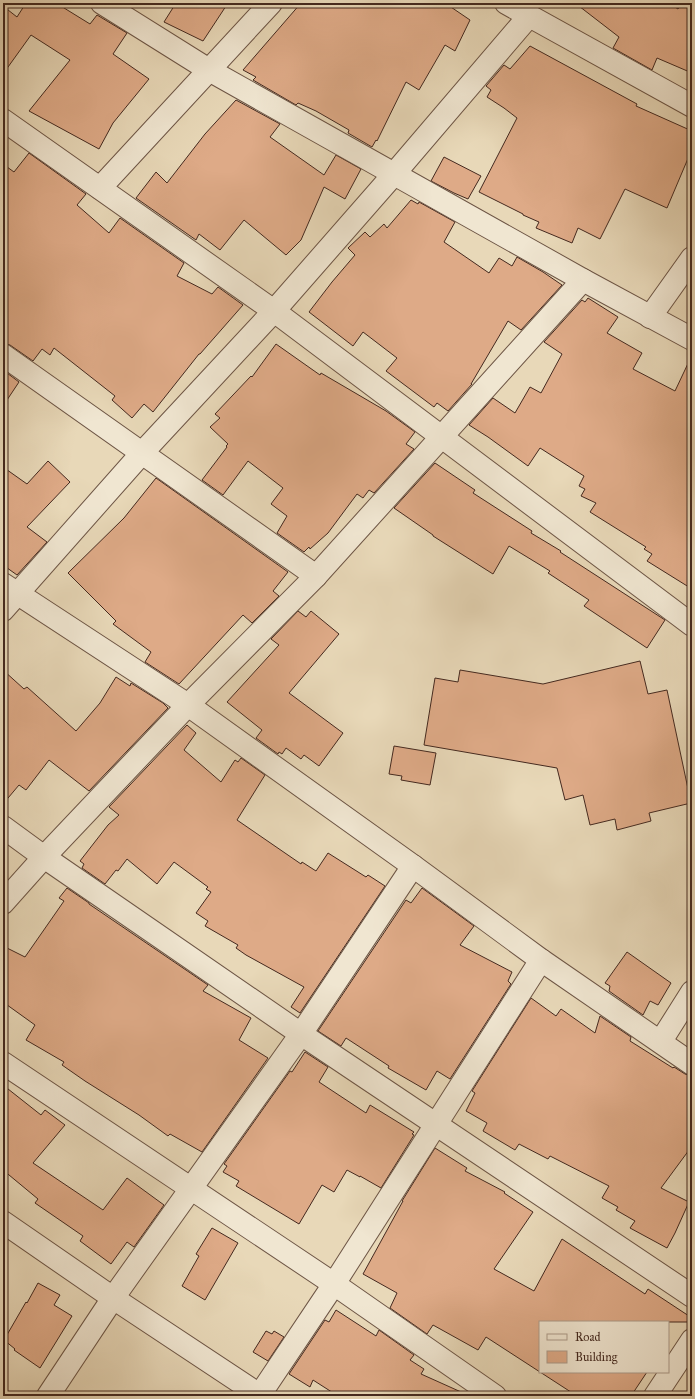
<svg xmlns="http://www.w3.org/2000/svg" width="695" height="1399" font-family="'IM FELL Great Primer',serif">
<rect width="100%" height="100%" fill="#e8d8b8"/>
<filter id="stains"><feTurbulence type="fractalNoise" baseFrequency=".005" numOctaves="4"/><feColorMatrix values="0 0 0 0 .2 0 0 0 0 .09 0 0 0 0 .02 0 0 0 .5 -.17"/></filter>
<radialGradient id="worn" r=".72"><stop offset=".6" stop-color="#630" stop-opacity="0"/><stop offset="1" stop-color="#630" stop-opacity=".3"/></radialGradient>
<g fill="#deaa87" stroke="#44291f">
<polygon points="26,3 56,3 90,24 97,15 127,33 113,54 149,79 113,123 99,149 29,111 70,60 31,35 3,74 3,6 17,17"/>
<polygon points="176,3 228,3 203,41 164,22"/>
<polygon points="301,3 445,3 470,20 455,51 445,45 419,90 406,82 377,141 376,140 372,147 348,133 349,130 316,111 298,103 296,105 253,80 256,77 243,70"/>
<polygon points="575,3 669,3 678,9 682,3 692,3 692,73 657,58 652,70 613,48 619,37"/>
<polygon points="530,46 637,104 636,106 692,131 692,149 667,208 625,189 600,239 578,228 572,243 536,228 539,222 523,215 523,214 479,192 517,118 504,108 487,97 491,90 486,86 504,65 510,69"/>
<polygon points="236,100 280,124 270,137 324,175 336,155 361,169 345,199 324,187 301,240 286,255 244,220 220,250 199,234 196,240 136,198 156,172 167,183 205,134"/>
<polygon points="29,153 86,194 77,205 109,233 120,218 184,263 177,276 212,294 218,287 243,305 200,354 199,354 153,412 144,404 132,418 112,400 115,396 54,348 50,355 42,349 33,361 10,345 3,343 3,164 14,172"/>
<polygon points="444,157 481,176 468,199 454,193 431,181"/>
<polygon points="411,200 418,204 419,202 455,222 444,242 489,273 499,258 512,266 517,257 543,272 562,285 521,330 508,321 471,384 472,384 448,411 437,403 434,407 386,371 397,358 363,332 353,346 309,312 332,282 355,255 348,248 365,232 370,237 384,224 387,228"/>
<polygon points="588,298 618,317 607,333 642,353 633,369 675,391 692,355 692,589 647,561 652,554 644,549 646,547 590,512 596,503 581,496 585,489 579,486 584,476 540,448 528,466 488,437 469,425 493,398 515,413 530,387 541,393 562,354 544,342 582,300 585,302"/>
<polygon points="276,344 320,375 321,373 386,411 415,432 406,444 414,449 374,493 369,490 363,498 357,494 328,533 310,549 309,547 304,552 277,533 287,516 271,504 283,488 248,461 223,495 202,480 227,447 226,446 228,444 210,427 220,418 215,414 251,376 252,377"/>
<polygon points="3,370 19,382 3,406"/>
<polygon points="48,461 70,482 27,527 47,542 17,575 3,565 3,467 27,484"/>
<polygon points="435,463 475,490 473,493 532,531 531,533 561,551 560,552 665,620 647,648 584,606 589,600 548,573 550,571 509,546 493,574 433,536 433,535 394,508"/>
<polygon points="156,478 288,572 273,591 279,596 252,623 243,615 179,684 145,662 151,652 113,624 116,621 68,573 124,518"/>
<polygon points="298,611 306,617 311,611 339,634 289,693 343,733 319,766 304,755 301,759 286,748 282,754 279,752 278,754 256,738 262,730 227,702 279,645 271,639"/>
<polygon points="640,661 648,694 667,690 691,803 649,813 651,821 617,830 615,819 590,825 583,795 565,800 557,768 424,745 435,678 458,682 460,670 543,684"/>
<polygon points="3,670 24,689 27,687 76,731 100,703 116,677 130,686 131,683 163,703 168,708 89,791 49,760 26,790 19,785 3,804"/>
<polygon points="187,725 196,733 184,750 221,782 235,760 238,762 241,758 265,775 237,820 301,864 302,862 316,871 328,853 366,877 368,875 385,886 300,1013 291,1007 304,987 246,955 236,948 238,945 205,926 208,921 196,913 211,892 206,889 208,887 174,862 157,884 127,859 118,871 116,870 105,884 82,868 84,864 80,861 108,825 119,815 109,807"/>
<polygon points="394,746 436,753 430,785 401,780 402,776 389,774"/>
<polygon points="67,888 89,903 89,904 208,985 203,991 251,1018 239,1040 268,1058 202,1152 170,1134 168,1136 139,1115 85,1081 62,1065 64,1062 26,1040 35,1025 3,1002 3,946 25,957 64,901 59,898"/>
<polygon points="422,888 474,926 460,945 512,972 508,981 511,984 450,1079 437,1071 426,1090 388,1068 389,1066 346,1038 341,1046 318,1031 406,900 411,903"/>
<polygon points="627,952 671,983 658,1005 650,1001 643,1015 609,991 610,986 605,983"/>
<polygon points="531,998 556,1016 561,1009 595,1033 600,1016 631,1037 630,1041 673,1068 674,1067 685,1074 692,1076 692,1146 661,1188 689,1202 675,1233 667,1248 630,1228 635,1221 616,1210 618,1207 602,1198 609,1186 550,1156 548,1159 519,1144 515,1150 483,1131 487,1123 466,1111 475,1093 472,1091"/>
<polygon points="305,1052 328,1067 319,1082 366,1113 370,1105 414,1132 412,1134 414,1135 381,1188 360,1176 360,1177 347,1170 334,1192 322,1185 299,1224 236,1186 239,1181 223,1172 227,1166 224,1164 290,1071 292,1072"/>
<polygon points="3,1085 41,1115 45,1110 65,1125 33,1163 103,1210 127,1178 164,1205 134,1247 127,1242 111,1264 80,1241 83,1236 35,1203 38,1199 3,1170"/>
<polygon points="435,1148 467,1168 465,1171 505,1192 504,1193 533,1212 494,1269 534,1291 562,1239 645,1294 648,1289 692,1318 692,1322 540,1322 540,1372 647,1372 631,1396 577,1396 486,1337 478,1350 433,1325 427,1334 390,1308 397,1293 363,1274 403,1201 402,1201"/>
<polygon points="212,1228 238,1243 205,1300 182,1286 199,1256 196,1254"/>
<polygon points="38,1283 60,1295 54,1305 72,1316 40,1368 14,1350 15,1349 4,1340 26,1302 27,1303"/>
<polygon points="336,1310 376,1336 379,1330 414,1355 410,1360 424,1369 421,1374 470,1396 338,1396 313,1380 310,1387 289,1374 325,1320 329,1322"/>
<polygon points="266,1331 272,1334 274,1331 284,1337 268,1361 253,1352"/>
</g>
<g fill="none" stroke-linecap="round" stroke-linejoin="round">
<g stroke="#6d5545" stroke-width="24">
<g id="street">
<polyline points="102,3 209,70 583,280 692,339"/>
<polyline points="506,3 692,106"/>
<polyline points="3,120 274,311 692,625"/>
<polyline points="100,188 271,3"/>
<polyline points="650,317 692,258"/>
<polyline points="3,355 316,576"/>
<polyline points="3,584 188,705 413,866 541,960 692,1064"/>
<polyline points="3,610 142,453 274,311 394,174 529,16"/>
<polyline points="3,827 44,857 301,1034 692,1296"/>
<polyline points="3,903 44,857 188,705 316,576 583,280"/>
<polyline points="661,1041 692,992"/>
<polyline points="3,1063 334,1284 495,1396"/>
<polyline points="3,1222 113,1298 261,1396"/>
<polyline points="48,1396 113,1298 301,1034 413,866"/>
<polyline points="259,1396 334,1284 541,960"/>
<polyline points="655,1396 692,1340"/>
</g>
</g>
<use href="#street" stroke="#f0e6d1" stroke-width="22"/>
</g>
<rect width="695" height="1399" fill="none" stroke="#e8d8b8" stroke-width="16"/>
<rect x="4" y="4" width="687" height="1391" fill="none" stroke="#44291f" stroke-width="2"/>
<rect x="8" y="8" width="679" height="1383" fill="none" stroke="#44291f"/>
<rect x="539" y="1321" width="130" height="52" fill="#f0e6d1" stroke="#ab9a8a"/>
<rect x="547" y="1334" width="20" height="6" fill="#f0e6d1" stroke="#ab9a8a"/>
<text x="575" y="1341" font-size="12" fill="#44291f">Road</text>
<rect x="547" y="1351" width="20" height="12" fill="#deaa87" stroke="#ab9a8a"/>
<text x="575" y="1361" font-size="12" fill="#44291f">Building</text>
<rect width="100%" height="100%" filter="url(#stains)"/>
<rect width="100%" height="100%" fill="url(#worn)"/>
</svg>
